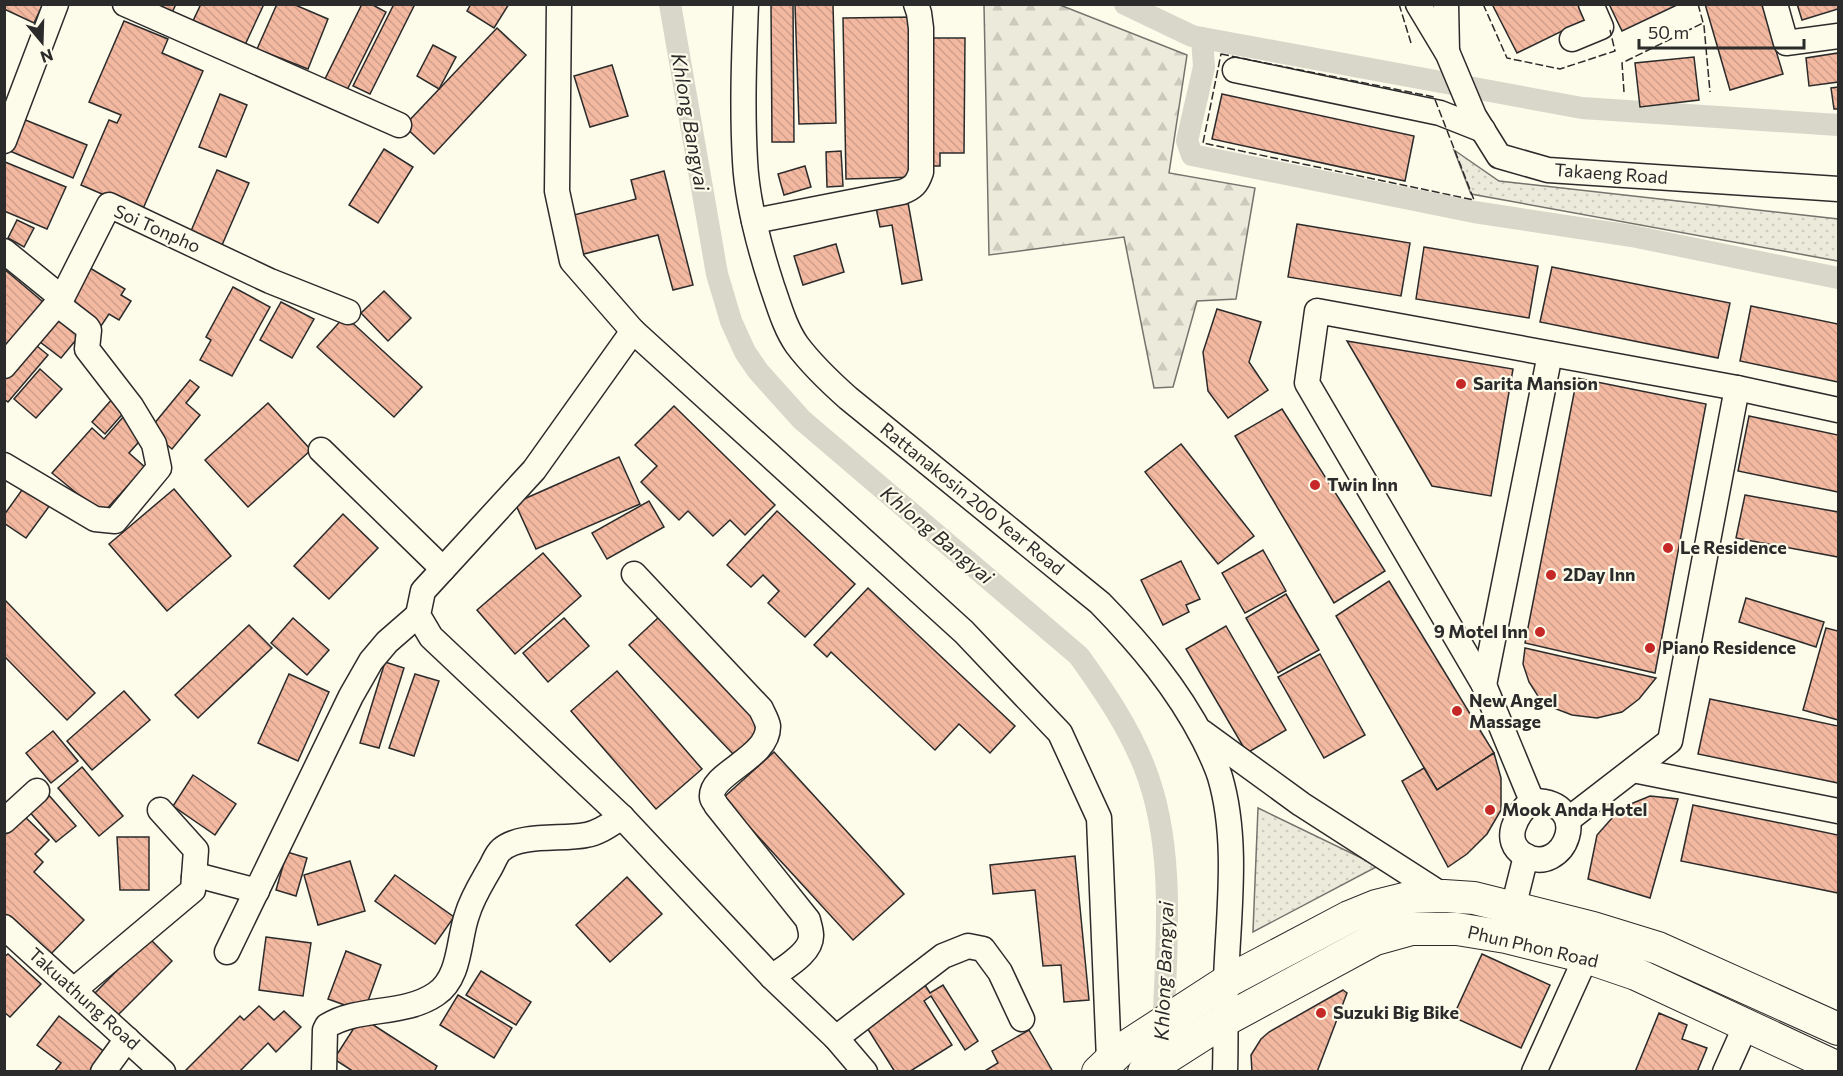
<svg xmlns="http://www.w3.org/2000/svg" width="1843" height="1076" font-family="Commissioner,sans-serif">
<defs>
<pattern id="grass-dots" width="8" height="8" patternUnits="userSpaceOnUse" patternTransform="scale(1.5)"><rect width="8" height="8" fill="#ecebdb"/><path d="M2 2h.1M6 6h.1" fill="none" stroke="#cbcabc" stroke-width="1.8" stroke-linecap="round"/></pattern>
<pattern id="forest-firs" width="22" height="20" patternUnits="userSpaceOnUse" patternTransform="scale(1.5)"><rect width="22" height="20" fill="#ecebdb"/><path d="M5 1l3.5 6h-7zM16 11l3.5 6h-7z" fill="#cbcabc"/></pattern>
<pattern id="building-back-hatch" width="6" height="6" patternUnits="userSpaceOnUse" patternTransform="scale(1.5)"><rect width="6" height="6" fill="#f2b8a0"/><path d="M-1 5l2 2M0 0l6 6M5-1l2 2" fill="none" stroke="#d09e8a"/></pattern>
</defs>
<rect width="100%" height="100%" fill="#fdfbea"/>
<g fill="url(#grass-dots)" stroke="#74746e" stroke-width="1.5">
<polygon points="1454,150 1499,181 1838,219 1838,261 1471,194"/>
<polygon points="1258,808 1378,866 1253,932"/>
</g>
<polygon fill="url(#forest-firs)" stroke="#74746e" stroke-width="1.5" points="984,5 1060,5 1187,55 1169,173 1255,188 1236,299 1197,301 1173,387 1154,388 1124,237 989,255"/>
<g fill="none" stroke-linecap="round" stroke-linejoin="round">
<g stroke="#d8d7c9" stroke-width="22">
<path d="M670,4l47,270 14,47 14,31 13,19 44,49 277,236c25,35 49,70 65,110 33,82 22,182 19,268"/>
<polyline points="1125,4 1192,36 1202,38 1582,108 1838,125"/>
<polyline points="1202,38 1204,67 1187,141 1192,155 1474,212 1632,236 1838,278"/>
</g>
</g>
<g fill="url(#building-back-hatch)" stroke="#2b2b2b" stroke-width="1.5">
<polygon points="4,4 43,4 34,23 4,9"/>
<polygon points="142,4 176,4 170,17"/>
<polygon points="201,4 264,4 244,47 192,23"/>
<polygon points="277,4 293,4 328,19 308,69 257,49"/>
<polygon points="362,4 371,4 386,12 346,92 324,81"/>
<polygon points="394,4 415,4 370,94 353,86"/>
<polygon points="471,4 509,4 494,28 467,11"/>
<polygon points="771,4 793,4 794,142 772,142"/>
<polygon points="795,4 833,4 836,123 799,124"/>
<polygon points="1492,4 1582,4 1589,18 1517,53"/>
<polygon points="1609,4 1679,4 1622,31"/>
<polygon points="1705,4 1762,4 1783,74 1730,90"/>
<polygon points="1797,4 1838,4 1838,9 1802,20"/>
<polygon points="914,17 917,177 846,179 843,18"/>
<polygon points="124,21 168,39 162,53 203,71 142,211 81,185 109,120 117,123 121,115 89,102"/>
<polygon points="497,28 526,55 434,154 404,126"/>
<polygon points="925,38 965,38 964,153 940,153 940,166 923,166"/>
<polygon points="433,45 456,57 439,89 417,76"/>
<polygon points="1838,53 1838,82 1809,86 1806,58"/>
<polygon points="1694,57 1699,100 1640,107 1635,63"/>
<polygon points="612,65 628,116 590,127 574,76"/>
<polygon points="1838,87 1838,109 1834,109 1831,88"/>
<polygon points="220,94 247,105 226,157 199,147"/>
<polygon points="1222,94 1414,136 1405,181 1212,139"/>
<polygon points="23,119 87,145 73,178 10,151"/>
<polygon points="384,149 413,167 378,223 349,205"/>
<polygon points="841,151 843,186 827,187 826,152"/>
<polygon points="5,162 66,187 47,229 4,211"/>
<polygon points="805,166 811,187 784,195 778,174"/>
<polygon points="217,170 249,183 219,252 188,238"/>
<polygon points="664,171 693,285 673,290 658,235 580,255 570,216 636,199 631,180"/>
<polygon points="907,197 922,280 902,284 892,225 880,227 875,203"/>
<polygon points="17,220 34,228 24,247 8,238"/>
<polygon points="1297,224 1410,243 1401,296 1288,277"/>
<polygon points="836,244 844,272 803,285 794,256"/>
<polygon points="1424,247 1538,266 1529,318 1416,299"/>
<polygon points="1552,267 1730,303 1718,358 1540,322"/>
<polygon points="90,268 125,289 121,295 131,301 119,320 109,314 99,329 66,309"/>
<polygon points="4,269 48,306 4,356"/>
<polygon points="233,287 270,307 232,376 200,360 211,340 206,337"/>
<polygon points="384,291 411,318 388,341 361,313"/>
<polygon points="281,302 314,319 292,358 260,340"/>
<polygon points="1751,306 1838,324 1838,382 1740,361"/>
<polygon points="59,308 85,329 61,358 35,338"/>
<polygon points="1217,309 1261,322 1249,362 1268,390 1228,418 1208,391 1203,352"/>
<polygon points="345,316 422,387 394,417 317,347"/>
<polygon points="1347,341 1513,369 1491,496 1432,486"/>
<polygon points="32,342 48,355 8,402 4,399 4,375"/>
<polygon points="40,369 62,389 36,418 14,399"/>
<polygon points="1577,378 1706,404 1655,673 1525,643"/>
<polygon points="190,380 199,387 186,403 200,415 172,449 149,430"/>
<polygon points="113,398 127,409 105,434 92,422"/>
<polygon points="268,403 311,450 248,507 205,460"/>
<polygon points="674,406 775,505 745,535 730,520 713,536 688,511 679,520 641,482 657,466 635,445"/>
<polygon points="1282,409 1385,571 1334,603 1235,436"/>
<polygon points="124,416 145,435 129,453 145,467 102,514 52,473 92,428 104,439"/>
<polygon points="1749,416 1838,435 1838,492 1738,471"/>
<polygon points="1181,444 1254,536 1218,564 1145,472"/>
<polygon points="619,457 640,504 536,549 515,503"/>
<polygon points="27,483 53,501 26,538 4,523 4,515"/>
<polygon points="174,489 231,556 167,611 109,544"/>
<polygon points="1745,495 1838,512 1838,557 1736,538"/>
<polygon points="649,501 664,527 607,559 592,533"/>
<polygon points="777,511 855,584 805,637 768,603 779,591 763,575 751,587 727,565"/>
<polygon points="343,514 378,548 329,599 294,566"/>
<polygon points="1263,550 1286,591 1245,613 1222,573"/>
<polygon points="543,553 581,596 515,654 477,610"/>
<polygon points="1181,561 1200,599 1186,605 1189,612 1163,625 1141,580"/>
<polygon points="1389,581 1494,753 1437,790 1336,616"/>
<polygon points="868,588 1015,726 990,753 959,724 935,750 831,652 827,657 814,645"/>
<polygon points="1286,594 1319,650 1278,673 1246,618"/>
<polygon points="1746,598 1824,622 1816,647 1739,622"/>
<polygon points="4,599 95,693 67,720 4,656"/>
<polygon points="659,617 763,727 734,755 629,645"/>
<polygon points="293,618 329,650 307,675 271,643"/>
<polygon points="564,618 589,646 548,682 523,653"/>
<polygon points="249,625 272,648 198,718 175,695"/>
<polygon points="1226,626 1286,730 1247,753 1186,649"/>
<polygon points="1826,628 1838,631 1838,720 1803,710"/>
<polygon points="1525,648 1656,678 1639,699 1622,712 1597,718 1572,715 1543,704 1529,682 1523,664"/>
<polygon points="1320,654 1365,735 1324,758 1278,677"/>
<polygon points="385,662 404,668 379,748 360,743"/>
<polygon points="617,671 702,769 656,809 571,711"/>
<polygon points="289,674 329,692 298,761 258,743"/>
<polygon points="415,674 439,681 414,756 389,748"/>
<polygon points="124,691 150,720 92,770 67,741"/>
<polygon points="1710,699 1838,726 1838,783 1698,754"/>
<polygon points="53,731 78,761 51,783 26,753"/>
<polygon points="774,752 904,894 853,940 723,798"/>
<polygon points="1494,753 1501,778 1501,810 1487,834 1467,854 1448,867 1402,781 1424,768 1437,790"/>
<polygon points="82,767 123,816 99,836 58,788"/>
<polygon points="193,775 236,804 215,835 173,806"/>
<polygon points="46,792 76,826 56,842 27,809"/>
<polygon points="1650,796 1678,799 1650,898 1588,879 1597,835 1621,808"/>
<polygon points="1693,805 1838,835 1838,893 1681,861"/>
<polygon points="22,814 49,840 35,854 43,862 34,872 84,920 48,957 4,915 4,832"/>
<polygon points="117,837 149,837 149,890 120,890"/>
<polygon points="287,852 307,858 296,896 276,890"/>
<polygon points="1075,856 1089,1000 1064,1002 1061,965 1043,966 1035,890 993,894 990,865"/>
<polygon points="350,861 365,911 318,925 304,875"/>
<polygon points="395,875 454,917 435,944 375,901"/>
<polygon points="627,877 662,914 610,962 576,925"/>
<polygon points="266,937 311,943 303,996 259,990"/>
<polygon points="149,938 172,961 117,1016 94,994"/>
<polygon points="346,951 381,965 364,1012 328,999"/>
<polygon points="8,954 41,984 10,1017 4,1012 4,957"/>
<polygon points="1482,954 1550,985 1521,1048 1453,1017"/>
<polygon points="481,971 531,1002 516,1025 466,995"/>
<polygon points="925,985 930,993 943,985 978,1041 965,1050 931,996 924,1001 952,1045 909,1072 895,1072 864,1023"/>
<polygon points="1343,990 1347,993 1317,1072 1252,1072 1251,1055 1261,1039 1269,1032"/>
<polygon points="458,995 512,1028 494,1058 440,1025"/>
<polygon points="259,1006 274,1020 284,1011 301,1027 276,1052 268,1043 239,1072 184,1072 240,1016 244,1020"/>
<polygon points="1659,1013 1687,1025 1682,1039 1707,1048 1697,1072 1635,1072"/>
<polygon points="59,1016 107,1054 93,1072 54,1072 61,1063 37,1045"/>
<polygon points="361,1017 437,1066 434,1072 354,1072 334,1059"/>
<polygon points="1029,1030 1053,1072 983,1072 998,1063 992,1051"/>
</g>
<g fill="none" stroke-linecap="round" stroke-linejoin="round">
<g stroke="#2b2b2b" stroke-width="27">
<g id="minor">
<polyline points="125,4 399,125"/>
<polyline points="559,4 557,191 572,261 633,331 964,632 1060,733 1099,818 1109,1060"/>
<path d="M746,4c-2,52 -4,105 -1,157 2,42 14,85 27,125 7,20 13,42 25,59 15,20 33,37 51,53l252,205c41,42 77,85 104,137 6,12 12,24 16,37 19,64 8,139 6,204 -1,30 0,60 -1,91"/>
<polyline points="1418,4 1448,54 1474,116 1499,156 1548,170 1838,189"/>
<polyline points="1446,4 1447,52"/>
<polyline points="1775,4 1786,43 1838,36"/>
<polyline points="1572,39 1601,27 1591,4"/>
<polyline points="1235,70 1440,113 1483,130"/>
<polyline points="4,141 56,4"/>
<path d="M754,221l148,-29c11,-4 15,-8 19,-20v-144l-2,-15 -3,-9"/>
<polyline points="4,251 62,298"/>
<polyline points="633,331 534,470 423,591 418,615 431,637 622,817 772,977 836,1038 865,1072"/>
<polyline points="4,366 62,298 109,205 270,281 348,312"/>
<polyline points="321,450 443,569"/>
<polyline points="4,465 95,519 115,521 159,468 154,444 131,406 87,349 89,330 87,327 57,304"/>
<path d="M634,574l127,135c2,5 6,11 7,17 1,32 -58,47 -56,71 0,3 3,5 4,8l92,115c1,5 3,10 3,15 1,18 -26,32 -39,42"/>
<polyline points="1484,685 1550,354"/>
<polyline points="1202,732 1301,804 1444,896"/>
<polyline points="1633,770 1838,811"/>
<polyline points="1532,801 1484,685 1307,383 1317,311 1737,388 1838,410"/>
<path d="M1532,801c64,-1 32,78 -8,54 -23,-14 -8,-41 8,-54z"/>
<polyline points="1569,819 1670,741 1737,388"/>
<polyline points="4,821 37,791"/>
<polyline points="194,877 204,877 257,891"/>
<polyline points="1513,908 1526,856"/>
<polyline points="4,927 163,1072"/>
<polyline points="227,952 351,696 371,661 387,642 418,615"/>
<polyline points="74,990 193,890 196,850 160,810"/>
<polyline points="836,1038 943,956 968,946 983,949 1000,972 1022,1019"/>
<polyline points="103,1072 127,1039"/>
<path d="M324,1072l1,-42 2,-4c32,-20 77,-10 109,-32 25,-17 22,-54 31,-79 5,-17 14,-31 22,-45 4,-6 7,-16 12,-20 19,-17 61,-10 85,-15 13,-2 25,-11 36,-18"/>
<polyline points="1534,1072 1586,957"/>
<polyline points="1725,1072 1746,1025"/>
</g>
</g>
<g stroke="#2b2b2b" stroke-width="34">
<g id="major">
<polyline points="1098,1072 1121,1050 1226,982 1349,917 1376,906 1412,897 1444,896 1474,898 1593,928 1658,948 1838,1029"/>
<polyline points="1144,1072 1227,1019 1375,939 1411,929 1457,929 1506,937 1586,957 1636,974 1838,1068"/>
</g>
</g>
<use href="#minor" stroke="#fdfbea" stroke-width="24"/>
<use href="#major" stroke="#fdfbea" stroke-width="32"/>
<g stroke="#2b2b2b" stroke-width="1.5" stroke-dasharray="8 3" stroke-linecap="butt">
<polyline points="1399,4 1411,43"/>
<polyline points="1483,4 1507,58 1560,69 1615,51 1610,30"/>
<polyline points="1698,4 1704,26 1710,92"/>
<polygon points="1221,54 1434,97 1474,200 1203,143"/>
<polyline points="1624,92 1622,63 1703,23"/>
</g>
</g>
<g fill="#c62828" stroke="#fdfbea" stroke-width="2">
<circle cx="1461" cy="384" r="6"/>
<circle cx="1315" cy="485" r="6"/>
<circle cx="1668" cy="548" r="6"/>
<circle cx="1551" cy="575" r="6"/>
<circle cx="1540" cy="632" r="6"/>
<circle cx="1650" cy="648" r="6"/>
<circle cx="1457" cy="711" r="6"/>
<circle cx="1490" cy="810" r="6"/>
<circle cx="1321" cy="1013" r="6"/>
</g>
<g text-anchor="middle" stroke-width="4.5" stroke-linejoin="round" paint-order="stroke">
<g font-size="18" fill="#2b2b2b" stroke="#fdfbea">
<text transform="translate(1611 174) rotate(4)" y="6">Takaeng Road</text>
<text transform="translate(157 229) rotate(24)" y="6">Soi Tonpho</text>
<text transform="translate(972 499) rotate(39)" y="6">Rattanakosin 200 Year Road</text>
<text transform="translate(1533 947) rotate(13)" y="6">Phun Phon Road</text>
<text transform="translate(84 999) rotate(42)" y="6">Takuathung Road</text>
</g>
<g font-size="18" font-weight="bold" fill="#2b2b2b" stroke="#fdfbea" text-anchor="start">
<text x="1473" y="390">Sarita Mansion</text>
<text x="1327" y="491">Twin Inn</text>
<text x="1680" y="554">Le Residence</text>
<text x="1563" y="581">2Day Inn</text>
<text x="1528" y="638" text-anchor="end">9 Motel Inn</text>
<text x="1662" y="654">Piano Residence</text>
<text x="1469" y="707">New Angel<tspan x="1469" dy="21">Massage</tspan></text>
<text x="1502" y="816">Mook Anda Hotel</text>
<text x="1333" y="1019">Suzuki Big Bike</text>
</g>
<g font-size="20" font-style="italic" fill="#2b2b2b" stroke="#fdfbea">
<text transform="translate(690 122) rotate(80)" y="7">Khlong Bangyai</text>
<text transform="translate(937 535) rotate(40)" y="7">Khlong Bangyai</text>
<text transform="translate(1164 971) rotate(-88)" y="7">Khlong Bangyai</text>
</g>
</g>
<rect width="1843" height="1076" fill="none" stroke="#2b2b2b" stroke-width="12"/>
<g transform="translate(42 42) rotate(161)" stroke="#fdfbea" stroke-width="4.5" paint-order="stroke">
<path d="M0-4.5L10 22L0 15L-10 22Z" fill="#2b2b2b"/>
<text y="-9" font-size="16" font-weight="bold" text-anchor="middle" fill="#2b2b2b">N</text>
</g>
<path d="M1639 39v9h165v-9" fill="none" stroke="#2b2b2b" stroke-width="3"/>
<text x="1648" y="39" font-size="18" fill="#2b2b2b" stroke="#fdfbea" stroke-width="4.5" paint-order="stroke">50 m</text>
</svg>
